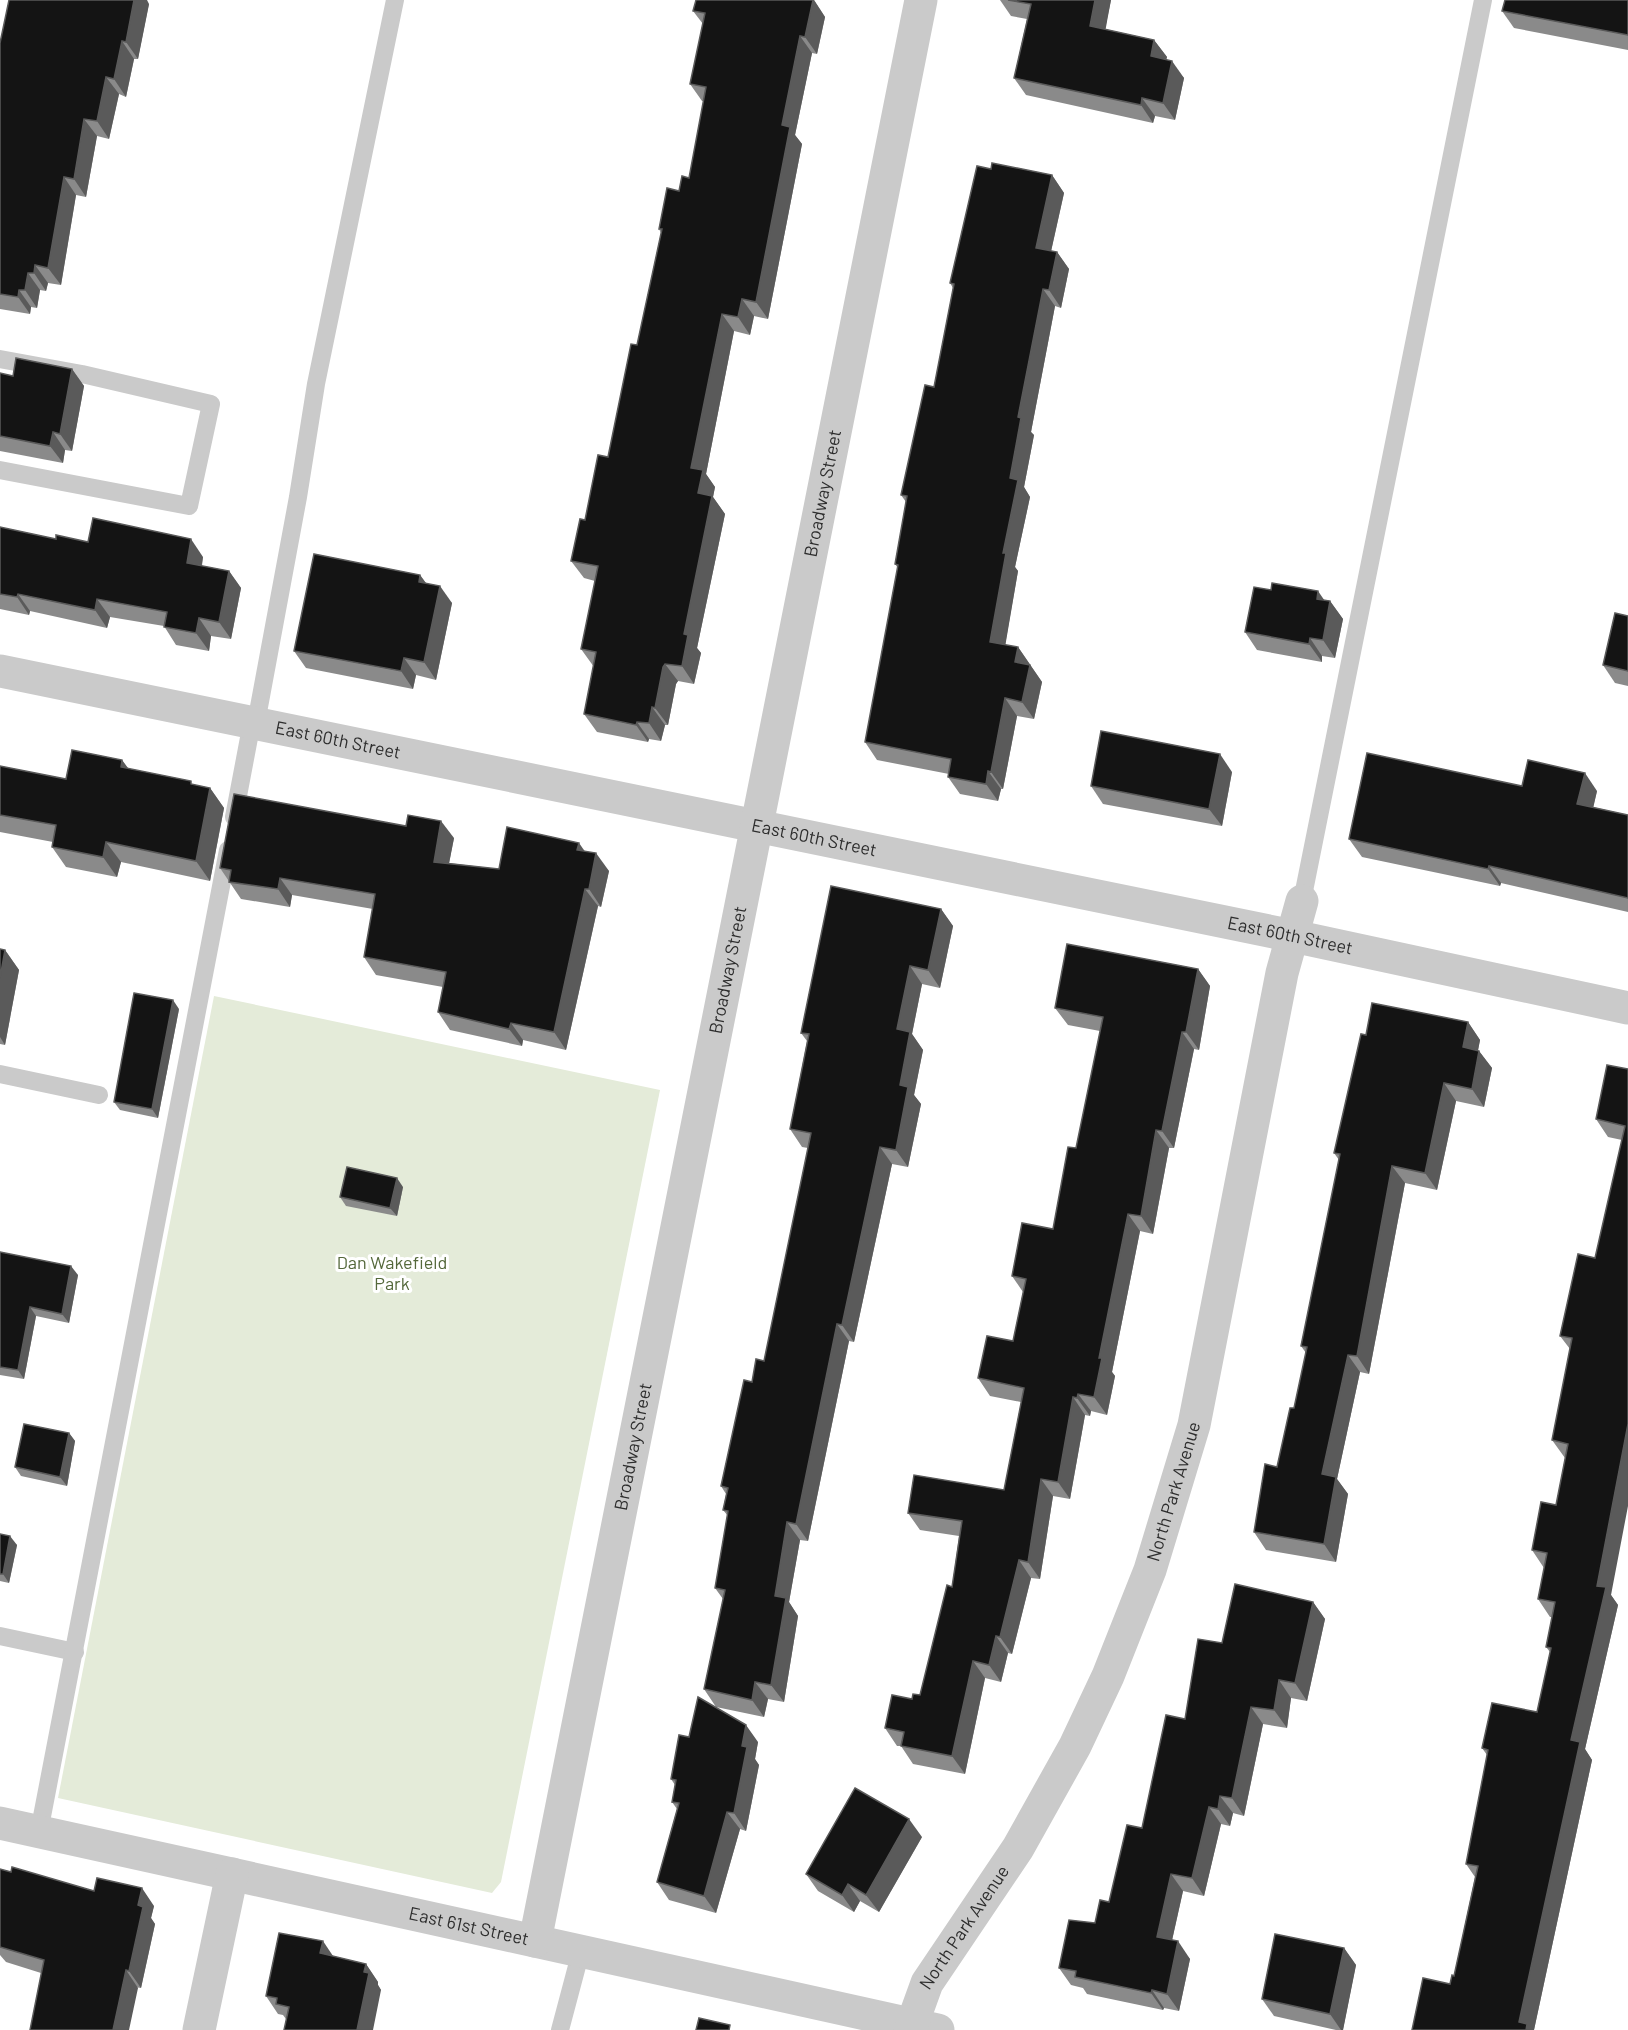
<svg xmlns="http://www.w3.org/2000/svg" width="1628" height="2030" font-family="Barlow,sans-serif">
<rect width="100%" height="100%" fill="#fff"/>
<polygon fill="#e4ebd9" points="214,996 660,1090 501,1882 492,1893 58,1798"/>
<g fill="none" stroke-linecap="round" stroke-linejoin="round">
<g stroke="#cacaca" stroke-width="18">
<polyline points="0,359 82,374 211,404 189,506 0,470"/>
<polyline points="256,723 298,497 316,384 395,0"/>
<polyline points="234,817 252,722"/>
<polyline points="1302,901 1483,0"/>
<polyline points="0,1074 99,1095"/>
<polyline points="0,1636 75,1652"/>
<polyline points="39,1832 228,850"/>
<polyline points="560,2030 581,1951"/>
</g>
<g stroke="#cacaca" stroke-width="33">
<path id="s1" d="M0,671l1293,265 335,72"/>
<path id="s2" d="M0,1823l938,207"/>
<path id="s3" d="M535,1941l386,-1941"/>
<polyline points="199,2030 232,1874"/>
<path id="s4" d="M910,2030l17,-47 91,-135 57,-102 33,-70 42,-106 44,-145 88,-452 20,-72"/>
</g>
</g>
<g fill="#8a8a8a">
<polygon points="696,0 814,0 825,17 817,54 812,53 795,135 802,144 768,319 754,316 750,335 734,331 706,474 715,487 713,497 725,514 697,648 701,653 694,684 678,681 676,684 668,725 665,725 661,741 649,739 648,742 597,732 584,714 594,667 581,649 595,581 584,578 571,561 585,520 608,457 637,345 661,233 659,229 679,191 689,178 704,101 702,101 690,84 703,24 693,11"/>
<polygon points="1000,0 1111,0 1105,29 1154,40 1167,57 1166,59 1184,78 1175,120 1155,116 1153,123 1026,95 1014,78 1027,19 1011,16"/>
<polygon points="1628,0 1628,50 1514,28 1502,11"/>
<polygon points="149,4 138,59 134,59 126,97 119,94 109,139 97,136 86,197 76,195 61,285 48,283 46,291 40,290 37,308 31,307 30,314 0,309 0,43"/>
<polygon points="991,169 1052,175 1064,193 1051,251 1057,252 1069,269 1061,308 1055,306 1031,432 1034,435 1024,487 1030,497 1015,567 1018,571 1005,645 1018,647 1042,682 1034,719 1017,716 1003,789 1001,789 998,801 960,794 948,777 949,774 877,760 865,742 898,568 895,564 906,502 901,495 934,387 953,288 950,283"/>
<polygon points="72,369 84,386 72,451 65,450 63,463 0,451 0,373 13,376"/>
<polygon points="0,527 56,539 203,557 202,566 229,571 241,588 231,639 211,636 209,651 176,645 164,626 110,617 107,628 30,611 29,615 0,609"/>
<polygon points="420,575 426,583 452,603 436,680 416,675 413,689 306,668 294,651"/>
<polygon points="1325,600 1330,601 1343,619 1335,658 1322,656 1322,662 1257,650 1245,632"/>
<polygon points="1628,616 1628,686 1615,683 1603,665"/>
<polygon points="122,760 128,769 194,785 210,788 224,808 210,881 121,862 117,877 66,867 52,847 53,842 0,832 0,766 66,779"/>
<polygon points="1232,772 1222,826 1103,804 1091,786"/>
<polygon points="1597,791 1593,807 1628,815 1628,912 1501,883 1500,886 1362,857 1349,839"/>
<polygon points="454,838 449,863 499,869 585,851 609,871 601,907 598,906 566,1050 523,1040 522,1046 450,1030 438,1012 443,987 376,975 364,957 373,909 292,895 290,907 241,899 220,868"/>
<polygon points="941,909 953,926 940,988 922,984 912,1034 923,1050 914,1095 921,1104 908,1167 892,1164 854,1342 849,1341 808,1541 800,1540 789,1602 798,1616 784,1702 768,1699 764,1717 716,1707 704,1689 723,1599 715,1588 728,1516 723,1510 726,1494 721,1486 752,1382 764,1361 808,1148 802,1147 790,1129 807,1041 801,1033"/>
<polygon points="0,949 5,950 19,970 5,1045 0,1044"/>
<polygon points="1198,969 1210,986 1199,1050 1194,1049 1174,1148 1169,1148 1153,1234 1140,1231 1112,1372 1115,1376 1107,1415 1091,1411 1090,1416 1085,1415 1070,1499 1053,1496 1040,1579 1031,1578 1012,1654 1008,1653 1001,1682 985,1678 965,1774 913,1764 901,1746 897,1746 885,1728 912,1699 920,1695 952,1587 959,1536 920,1530 908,1513 1004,1490 1021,1402 990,1396 978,1378 1013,1341 1023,1292 1012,1276 1053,1229 1076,1148 1100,1031 1068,1025 1055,1008"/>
<polygon points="179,1009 158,1118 120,1110 114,1102"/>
<polygon points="1468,1022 1480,1040 1478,1051 1479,1051 1492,1068 1484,1107 1456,1101 1437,1190 1405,1183 1369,1374 1360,1372 1337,1479 1348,1494 1336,1562 1266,1550 1254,1532 1277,1467 1294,1408 1306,1353 1301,1346 1339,1160 1334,1153 1366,1035"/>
<polygon points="1628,1069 1611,1595 1618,1605 1585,1749 1592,1760 1534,2030 1412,2030 1450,1984 1454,1976 1475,1877 1466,1864 1487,1755 1482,1748 1537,1712 1550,1652 1546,1647 1552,1617 1550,1617 1538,1599 1544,1568 1532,1550 1556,1505 1565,1458 1552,1440 1570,1349 1560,1336 1595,1258 1622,1140 1608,1137 1596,1119"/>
<polygon points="403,1187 397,1216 346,1206 340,1197"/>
<polygon points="0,1252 78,1275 69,1323 36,1316 24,1379 0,1375"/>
<polygon points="69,1433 75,1441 67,1486 21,1476 15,1467"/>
<polygon points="0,1534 17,1545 9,1583 0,1581"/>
<polygon points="1313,1602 1325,1619 1307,1701 1291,1698 1287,1728 1263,1724 1244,1816 1233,1813 1230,1826 1221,1824 1204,1896 1183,1891 1172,1940 1190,1959 1179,2011 1164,2008 1163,2010 1087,1994 1083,1988 1071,1985 1059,1968 1095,1923 1109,1902 1142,1828 1185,1719"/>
<polygon points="689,1737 758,1742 755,1759 759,1765 746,1831 740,1829 716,1913 669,1900 657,1882 677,1809 672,1802 675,1785 671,1779"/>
<polygon points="922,1837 879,1912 860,1901 854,1912 818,1891 806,1874"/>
<polygon points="0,1869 154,1906 151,1918 155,1924 141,1988 41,1973 6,1962 0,1955"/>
<polygon points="1344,1948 1356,1965 1343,2030 1336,2030 1274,2016 1262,1999"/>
<polygon points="333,1956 366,1964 378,1982 378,1985 381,1990 286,2019 283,2015 278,2014 266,1996"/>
</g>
<g fill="#5a5a5a">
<polygon points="134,0 147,0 149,4 138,59 126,42"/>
<polygon points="801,0 814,0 825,17 817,54 805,37"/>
<polygon points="1095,0 1111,0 1103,43 1090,26"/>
<polygon points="800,36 812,53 795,135 802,144 768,319 756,302 782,125"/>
<polygon points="1154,40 1167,57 1163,73 1151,56"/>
<polygon points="122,41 134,59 126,97 114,79"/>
<polygon points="1172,61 1184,78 1175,120 1163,103"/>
<polygon points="106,77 119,94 109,139 97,121"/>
<polygon points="1142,98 1155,116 1153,123 1141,105"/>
<polygon points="84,119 97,136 86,197 74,179"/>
<polygon points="1052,175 1064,193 1048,265 1036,248"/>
<polygon points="64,177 76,195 61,285 48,268"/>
<polygon points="1057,252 1069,269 1061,308 1049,290"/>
<polygon points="35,265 48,283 46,291 34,273"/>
<polygon points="28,273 40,290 37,308 25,290"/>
<polygon points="1043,289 1055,306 1031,432 1034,435 1024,487 1030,497 1015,567 1018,571 1003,659 990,642 1003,553 1010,478 1018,417"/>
<polygon points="19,290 31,307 30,314 18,297"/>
<polygon points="742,299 754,316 750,335 738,317"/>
<polygon points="722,314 734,331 706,474 715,487 713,497 725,514 697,648 701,653 694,684 682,666 684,634 698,493 691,468"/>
<polygon points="72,369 84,386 72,451 60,434"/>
<polygon points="53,432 65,450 63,463 50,446"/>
<polygon points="191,539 203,557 199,581 187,563"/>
<polygon points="229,571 241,588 231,639 219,622"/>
<polygon points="420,575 433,593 419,582"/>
<polygon points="440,586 452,603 436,680 424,662"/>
<polygon points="1318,591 1329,607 1330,601 1343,619 1335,658 1323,640 1317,599"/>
<polygon points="18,594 30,611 29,615 17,597"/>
<polygon points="97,599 110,617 107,628 95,610"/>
<polygon points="199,618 211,636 209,651 196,633"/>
<polygon points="1310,638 1322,656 1322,662 1309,644"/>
<polygon points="1018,647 1042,682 1034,719 1022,702 1015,662"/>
<polygon points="404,658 416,675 413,689 401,671"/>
<polygon points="665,664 678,681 676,684 668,725 655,708 663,667"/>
<polygon points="1005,698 1017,716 1003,789 991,772"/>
<polygon points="652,707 665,725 661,741 649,723"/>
<polygon points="637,722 649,739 648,742 636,725"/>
<polygon points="1220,754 1232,772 1222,826 1209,809"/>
<polygon points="122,760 137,780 121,767"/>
<polygon points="988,771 1001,789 998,801 986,784"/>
<polygon points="1585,773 1597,791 1590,822 1577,804"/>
<polygon points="210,788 224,808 210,881 196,861"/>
<polygon points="441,821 454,838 446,879 434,862"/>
<polygon points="106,842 121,862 117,877 103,857"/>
<polygon points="579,843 591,860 577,850"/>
<polygon points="596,853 609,871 601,907 589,889"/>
<polygon points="1489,866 1501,883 1500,886 1488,869"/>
<polygon points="280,878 292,895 290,907 278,889"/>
<polygon points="585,889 598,906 566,1050 554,1032"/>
<polygon points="941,909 953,926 940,988 928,970"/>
<polygon points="5,950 19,970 5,1045 0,1037 0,978"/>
<polygon points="910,966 922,984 912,1034 923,1050 914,1095 921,1104 908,1167 896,1150 900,1085 897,1029"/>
<polygon points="1198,969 1210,986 1199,1050 1186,1032"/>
<polygon points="173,1000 179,1009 158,1118 152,1109"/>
<polygon points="1468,1022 1480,1040 1475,1065 1463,1047"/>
<polygon points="511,1023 523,1040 522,1046 509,1029"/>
<polygon points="1182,1032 1194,1049 1174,1148 1162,1131"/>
<polygon points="1479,1051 1492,1068 1484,1107 1472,1089"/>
<polygon points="1444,1083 1456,1101 1437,1190 1425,1173"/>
<polygon points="1156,1130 1169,1148 1153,1234 1141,1216"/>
<polygon points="880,1147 892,1164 854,1342 842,1325"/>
<polygon points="1392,1166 1405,1183 1369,1374 1357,1356"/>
<polygon points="397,1178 403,1187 397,1216 390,1208"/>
<polygon points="1128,1214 1140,1231 1112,1372 1115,1376 1107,1415 1094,1397 1099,1358"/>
<polygon points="71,1266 78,1275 69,1323 62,1314"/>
<polygon points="30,1307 36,1316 24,1379 18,1370"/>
<polygon points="837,1324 849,1341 808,1541 796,1524"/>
<polygon points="1348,1355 1360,1372 1337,1479 1348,1494 1336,1562 1324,1544 1322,1474"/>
<polygon points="1078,1394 1091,1411 1090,1416 1077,1398"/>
<polygon points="1073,1397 1085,1415 1070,1499 1058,1482"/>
<polygon points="1628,1424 1628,1506 1611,1595 1618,1605 1585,1749 1592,1760 1534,2030 1525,2030 1519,2022 1571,1740 1597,1586"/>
<polygon points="69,1433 75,1441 67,1486 60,1477"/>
<polygon points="1041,1479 1053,1496 1040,1579 1028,1562"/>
<polygon points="787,1522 800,1540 789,1602 798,1616 784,1702 771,1685 775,1596"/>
<polygon points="10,1536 17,1545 9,1583 3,1574"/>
<polygon points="1019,1560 1031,1578 1012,1654 1000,1637"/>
<polygon points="1313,1602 1325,1619 1307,1701 1295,1683"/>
<polygon points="996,1636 1008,1653 1001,1682 989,1665"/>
<polygon points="973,1661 985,1678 965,1774 952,1756"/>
<polygon points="1279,1680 1291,1698 1287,1728 1274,1710"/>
<polygon points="755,1682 768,1699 764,1717 752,1700"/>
<polygon points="1251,1707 1263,1724 1244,1816 1232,1798"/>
<polygon points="746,1725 758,1742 755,1759 759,1765 746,1831 734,1813 742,1746"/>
<polygon points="1220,1796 1233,1813 1230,1826 1218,1809"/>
<polygon points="1209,1807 1221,1824 1204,1896 1192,1878"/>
<polygon points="727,1812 740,1829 716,1913 704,1896"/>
<polygon points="909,1819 922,1837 879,1912 866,1895"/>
<polygon points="1171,1874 1183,1891 1169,1954 1157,1937"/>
<polygon points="848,1884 860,1901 854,1912 842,1895"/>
<polygon points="142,1888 154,1906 151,1918 155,1924 141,1988 129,1971 138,1905"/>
<polygon points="323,1941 335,1959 320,1953"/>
<polygon points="1178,1941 1190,1959 1179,2011 1167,1994"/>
<polygon points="1344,1948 1356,1965 1343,2030 1341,2030 1330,2014"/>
<polygon points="366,1964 378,1982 378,1985 381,1990 373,2030 357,2030"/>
<polygon points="126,1970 138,1988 129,2030 113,2030"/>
<polygon points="1152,1990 1164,2008 1163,2010 1151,1993"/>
</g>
<g fill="#141414" stroke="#5a5a5a" stroke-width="1.5">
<polygon points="9,0 134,0 126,42 122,41 114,79 106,77 97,121 84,119 74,179 64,177 48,268 35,265 34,273 28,273 25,290 19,290 18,297 0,294 0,43"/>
<polygon points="696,0 813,0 805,37 800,36 782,125 790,127 756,302 742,299 738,317 722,314 691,468 703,470 698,493 712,496 684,634 688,635 682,666 665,664 663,667 655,708 652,707 649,723 637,722 636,725 584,714 596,652 581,649 598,566 571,561 580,519 585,520 598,455 608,457 631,344 637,345 662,229 659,229 667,188 679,191 682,176 689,178 706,87 690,84 705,13 693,11"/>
<polygon points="1008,0 1095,0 1090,26 1154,40 1151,56 1172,61 1163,103 1142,98 1141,105 1014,78 1031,4"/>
<polygon points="1505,0 1628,0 1628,35 1502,11"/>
<polygon points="992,163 1052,175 1036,248 1057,252 1049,290 1043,289 1018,417 1021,418 1010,478 1018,480 1003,553 1006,553 990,642 1018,647 1015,662 1030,665 1022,702 1005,698 991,772 988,771 986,784 948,777 951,759 865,742 898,565 895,564 907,496 901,495 925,385 934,387 954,284 950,283 977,166 991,169"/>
<polygon points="16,358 72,369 60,434 53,432 50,446 0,436 0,373 13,376"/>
<polygon points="93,518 191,539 187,563 229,571 219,622 199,618 196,633 164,627 167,612 97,599 95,610 18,594 17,597 0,594 0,527 56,539 56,535 88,542"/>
<polygon points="314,554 420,575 419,582 440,586 424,662 404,658 401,671 294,651"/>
<polygon points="1272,583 1318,591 1317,599 1330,601 1323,640 1310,638 1309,644 1245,632 1254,587 1271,590"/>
<polygon points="1615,613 1628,616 1628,671 1603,665"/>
<polygon points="1101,731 1220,754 1209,809 1091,786"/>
<polygon points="72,750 122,760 121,767 191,781 191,784 210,788 196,861 106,842 103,857 52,847 56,825 0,815 0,766 66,779"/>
<polygon points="1367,753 1522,786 1528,760 1585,773 1577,804 1628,815 1628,898 1489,866 1488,869 1349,839"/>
<polygon points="234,794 406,826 408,815 441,821 434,862 499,869 507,827 579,843 577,850 596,853 589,889 585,889 554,1032 511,1023 509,1029 438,1012 446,972 364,957 375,894 280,878 278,889 229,882 231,870 220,868"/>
<polygon points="831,886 941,909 928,970 910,966 897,1029 910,1032 900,1085 908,1087 896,1150 880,1147 842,1325 837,1324 796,1524 787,1522 775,1596 786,1598 771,1685 755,1682 752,1700 704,1689 725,1590 715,1588 728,1511 723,1510 728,1488 721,1486 744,1380 752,1382 756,1359 764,1361 811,1133 790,1129 809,1034 801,1033"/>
<polygon points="1067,944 1198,969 1186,1032 1182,1032 1162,1131 1156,1130 1141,1216 1128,1214 1099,1358 1102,1358 1094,1397 1078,1394 1077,1398 1073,1397 1058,1482 1041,1479 1028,1562 1019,1560 1000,1637 996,1636 989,1665 973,1661 952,1756 901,1746 904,1732 885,1728 892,1695 912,1699 913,1694 920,1695 947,1585 952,1587 962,1521 908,1513 914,1475 1004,1490 1024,1388 978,1378 987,1336 1013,1341 1026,1279 1012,1276 1022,1223 1053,1229 1068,1147 1076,1148 1103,1017 1055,1008"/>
<polygon points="0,949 5,950 0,978"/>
<polygon points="134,993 173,1000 152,1109 114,1102"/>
<polygon points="1372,1003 1468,1022 1463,1047 1479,1051 1472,1089 1444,1083 1425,1173 1392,1166 1357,1356 1348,1355 1322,1474 1336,1477 1324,1544 1254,1532 1265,1464 1277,1467 1290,1408 1294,1408 1307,1347 1301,1346 1340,1154 1334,1153 1361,1034 1366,1035"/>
<polygon points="1607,1065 1628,1069 1628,1424 1597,1586 1606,1587 1571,1740 1580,1742 1519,2022 1527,2024 1526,2030 1412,2030 1423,1978 1450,1984 1452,1975 1454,1976 1478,1866 1466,1864 1488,1750 1482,1748 1492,1703 1537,1712 1551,1648 1546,1647 1555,1602 1538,1599 1547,1553 1532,1550 1541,1502 1556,1505 1568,1444 1552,1440 1572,1338 1560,1336 1578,1254 1595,1258 1625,1126 1596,1119"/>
<polygon points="347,1167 397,1178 390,1208 340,1197"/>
<polygon points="0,1252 71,1266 62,1314 30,1307 18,1370 0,1367"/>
<polygon points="24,1424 69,1433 60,1477 15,1467"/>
<polygon points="0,1534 10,1536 3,1574 0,1574"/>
<polygon points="1235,1584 1313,1602 1295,1683 1279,1680 1274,1710 1251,1707 1232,1798 1220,1796 1218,1809 1209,1807 1192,1878 1171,1874 1157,1937 1178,1941 1167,1994 1152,1990 1151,1993 1075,1977 1076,1971 1059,1968 1069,1920 1095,1923 1100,1900 1109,1902 1127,1825 1142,1828 1166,1715 1185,1719 1198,1639 1222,1643"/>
<polygon points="698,1697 746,1725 742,1746 747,1747 734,1813 727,1812 704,1896 657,1882 679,1803 672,1802 676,1780 671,1779 679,1735 689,1737"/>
<polygon points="855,1788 909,1819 866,1895 848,1884 842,1895 806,1874"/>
<polygon points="12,1867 94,1891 97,1878 142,1888 138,1905 143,1907 129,1971 126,1970 113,2030 30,2030 44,1960 0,1947 0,1869 11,1872"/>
<polygon points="279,1933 323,1941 320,1953 366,1964 364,1972 369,1973 357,2030 284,2030 289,2007 276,2004 277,1998 266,1996"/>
<polygon points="1275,1934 1344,1948 1330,2014 1262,1999"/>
<polygon points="699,2018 730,2025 729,2030 696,2030"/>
</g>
<g text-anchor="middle" stroke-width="6" stroke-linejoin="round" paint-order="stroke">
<g font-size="18" fill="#2d2d2d" stroke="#fff">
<text dy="6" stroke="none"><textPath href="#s3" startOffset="1476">Broadway Street</textPath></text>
<text dy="6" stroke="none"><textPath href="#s1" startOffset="345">East 60th Street</textPath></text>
<text dy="6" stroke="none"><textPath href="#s1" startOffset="831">East 60th Street</textPath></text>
<text dy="6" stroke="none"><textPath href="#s1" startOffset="1317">East 60th Street</textPath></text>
<text dy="6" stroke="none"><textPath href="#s3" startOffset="990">Broadway Street</textPath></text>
<text dy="6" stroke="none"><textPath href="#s3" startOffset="504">Broadway Street</textPath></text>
<text dy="6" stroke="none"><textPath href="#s4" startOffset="603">North Park Avenue</textPath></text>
<text dy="6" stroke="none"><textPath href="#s2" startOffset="480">East 61st Street</textPath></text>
<text dy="6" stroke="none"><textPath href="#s4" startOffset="117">North Park Avenue</textPath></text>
</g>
<g font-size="18" fill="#54683a" stroke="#fff">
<text x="392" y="1269">Dan Wakefield<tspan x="392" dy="21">Park</tspan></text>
</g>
</g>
</svg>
